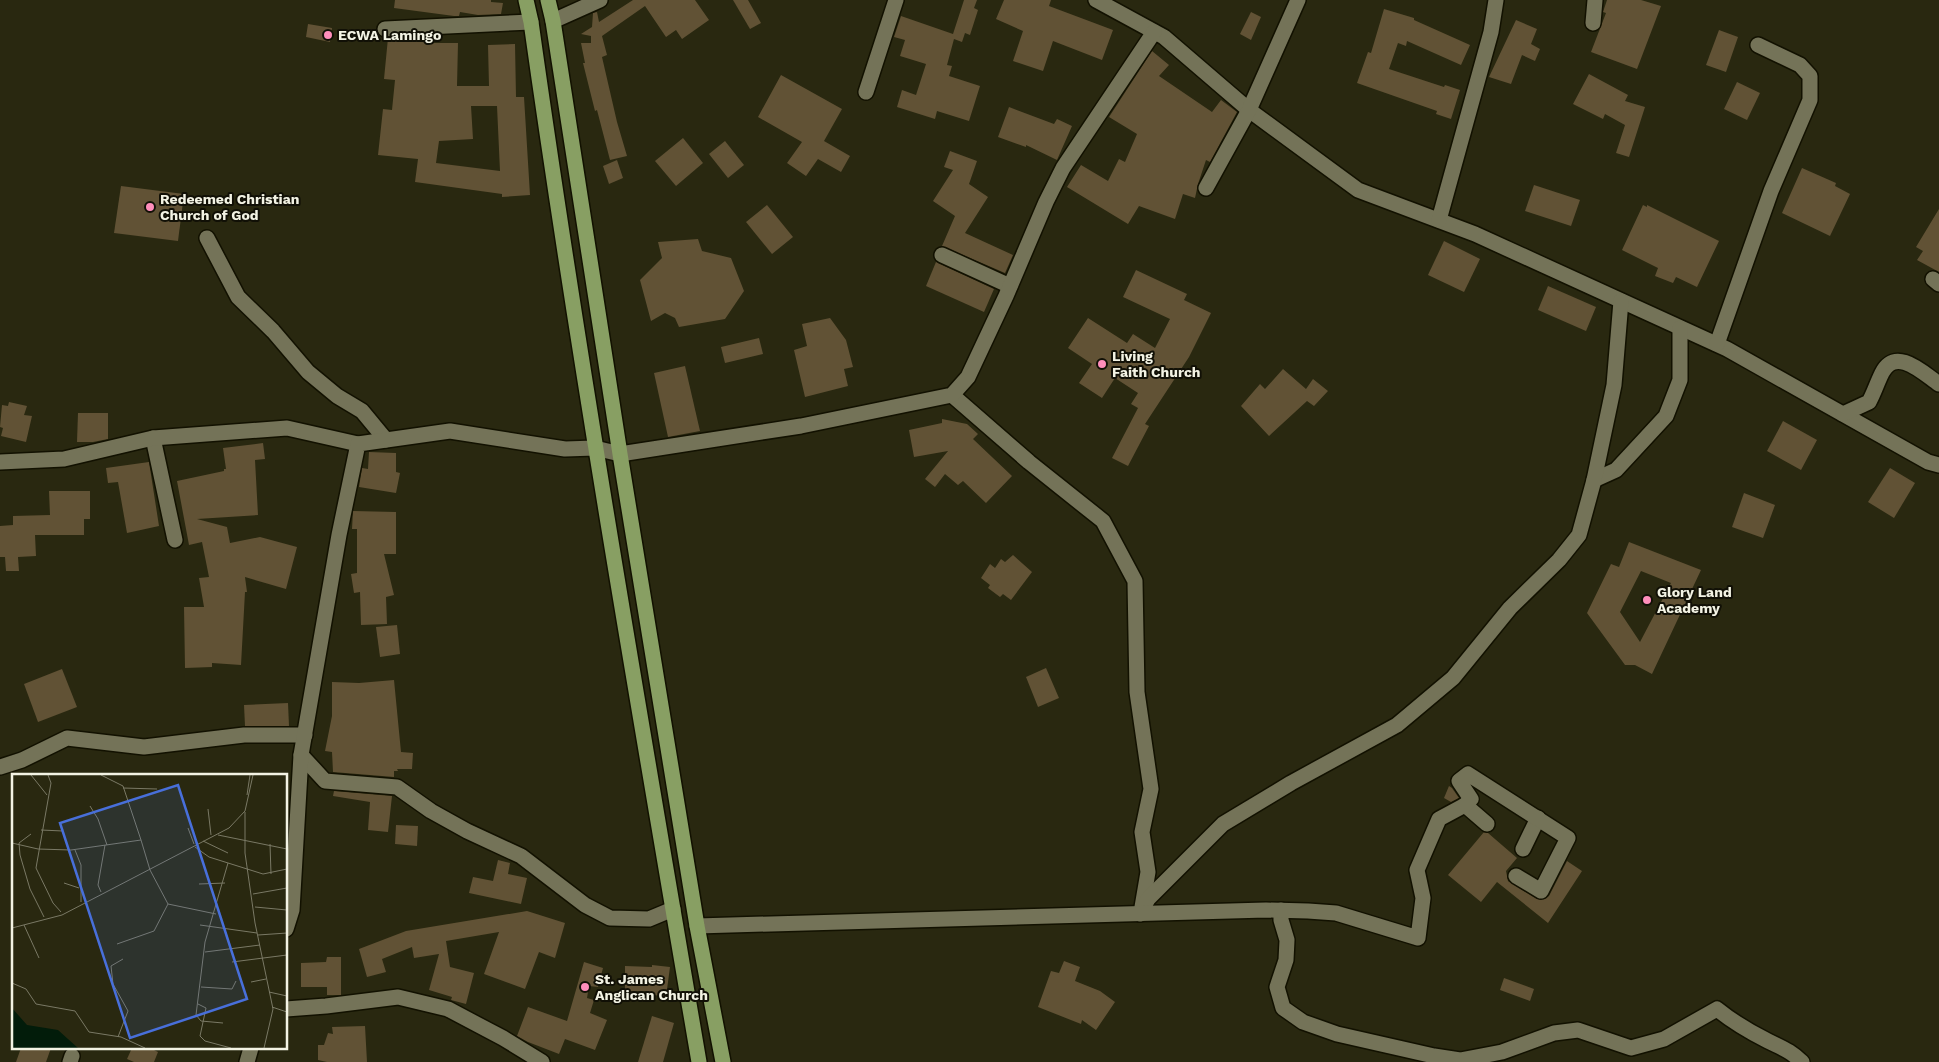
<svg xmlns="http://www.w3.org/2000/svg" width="1939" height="1062" font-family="'Work Sans',sans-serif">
<rect width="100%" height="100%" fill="#292810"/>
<g fill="#615235" fill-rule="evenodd">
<polygon points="395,0 491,0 491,2 503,3 501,14 478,15 460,12 459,16 454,16 394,8"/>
<polygon points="633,0 695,0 709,20 682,39 676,30 666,37 645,6 602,36 607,55 602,57 617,122 627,156 610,160 597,110 595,111 583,63 585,63 581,43 591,43 591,36 581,34 592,27 593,13 597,12 599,22"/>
<polygon points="733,0 748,0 761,23 750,29"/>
<polygon points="964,0 977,0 974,8 978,10 970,35 965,33 962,42 954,39 947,65 952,66 949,76 980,86 969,121 937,111 935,119 897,107 902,90 916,95 926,64 900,56 905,40 894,37 901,16 953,34"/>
<polygon points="1004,0 1051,0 1049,6 1113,30 1102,60 1053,41 1043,71 1013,61 1023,31 996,19"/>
<polygon points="1607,0 1641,0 1661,6 1637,69 1591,52 1606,13 1603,12"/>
<polygon points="1384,9 1414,18 1414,20 1470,45 1461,65 1407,41 1406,46 1398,43 1389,69 1444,87 1445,85 1460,90 1451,119 1436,114 1437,111 1357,83 1368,52 1371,53"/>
<polygon points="1251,12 1261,17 1251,40 1240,34"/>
<polygon points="1516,20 1537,29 1531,44 1540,49 1535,61 1522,55 1511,84 1489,77"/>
<polygon points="308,24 332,28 330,42 306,37"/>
<polygon points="1719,30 1738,37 1726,72 1706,65"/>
<path d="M388,38l39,3v2h31l-1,43h32l-1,-41 27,-1 1,53h8l6,98 -28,2v-3l-87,-12 3,-23 -40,-4 5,-46 9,1 3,-30 -11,-1zM471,106h26l3,65 -64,-8 3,-22 34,-2z"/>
<polygon points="1152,51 1169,65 1159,76 1212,112 1221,100 1237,112 1210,162 1206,160 1198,184 1195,198 1183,194 1175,219 1139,206 1128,224 1067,187 1081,165 1108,181 1119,159 1125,162 1137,134 1109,117"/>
<polygon points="1589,74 1628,95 1625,101 1645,107 1629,157 1616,153 1625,125 1605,114 1603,119 1573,104"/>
<polygon points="781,75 842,109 824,141 850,156 841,172 818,159 806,176 787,163 802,142 758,117"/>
<polygon points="1737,82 1760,93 1747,120 1724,109"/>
<polygon points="1009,107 1054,124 1057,119 1072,126 1057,160 1026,145 1026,147 998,137"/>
<polygon points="683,138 703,163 676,186 655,161"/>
<polygon points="725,141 744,165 728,178 709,154"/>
<polygon points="950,151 977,161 969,184 988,197 965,233 1013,255 1005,273 942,246 955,216 933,201 953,170 944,167"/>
<polygon points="617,160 623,178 609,184 603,166"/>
<polygon points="1802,168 1836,183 1835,186 1850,194 1830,236 1782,213"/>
<polygon points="1534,185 1580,200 1571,226 1525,211"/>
<polygon points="121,186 184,194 178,241 114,233"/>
<polygon points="767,205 793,237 772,254 746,222"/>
<polygon points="1643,205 1647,207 1647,205 1719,241 1697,287 1676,277 1673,283 1655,276 1658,268 1622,250"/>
<polygon points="1939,209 1939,272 1917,260 1923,251 1916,247"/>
<polygon points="698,239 702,251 731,258 744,291 725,319 679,327 675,318 665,313 651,321 640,280 662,258 658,242"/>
<polygon points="1444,241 1480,259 1464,292 1428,275"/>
<polygon points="936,262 994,289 984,312 926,286"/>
<polygon points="1136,270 1187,294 1184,300 1211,313 1189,357 1145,424 1149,426 1128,466 1112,458 1138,408 1131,404 1138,393 1115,378 1102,398 1079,383 1092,364 1068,348 1088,318 1127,343 1133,334 1155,348 1170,319 1123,297"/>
<polygon points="1548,286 1596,307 1586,331 1538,310"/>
<polygon points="830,318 846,340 853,367 844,369 848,386 805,397 794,350 807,346 802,324"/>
<polygon points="759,338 763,354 725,363 721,347"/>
<polygon points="685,366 700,431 668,437 654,373"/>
<polygon points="1283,369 1306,389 1313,379 1328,391 1314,406 1307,401 1269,436 1241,406 1260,384 1265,389"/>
<polygon points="9,402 27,406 24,415 32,416 26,442 1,436 3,428 0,427 2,405 8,406"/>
<polygon points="78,413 108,413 108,439 93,442 77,442"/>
<polygon points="942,419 967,424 978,434 973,439 1012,476 986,503 963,481 958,485 945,474 935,487 925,479 948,451 914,457 909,430 942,423"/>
<polygon points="1783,421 1817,440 1801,470 1767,451"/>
<polygon points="263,443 265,459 255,460 258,515 197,519 227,527 230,543 260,537 297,547 286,589 245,577 247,592 245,592 241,665 212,663 212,667 185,668 184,607 204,607 199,578 209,577 202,542 189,545 177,481 224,471 224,469 226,469 223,448"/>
<polygon points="369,452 396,453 396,472 400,473 396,493 359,487 362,468 368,469"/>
<polygon points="149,462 159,526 127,533 118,482 108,483 106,468"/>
<polygon points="1890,468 1915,483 1894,518 1868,502"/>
<polygon points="49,491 90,491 90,519 84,519 84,535 35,535 36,556 18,557 19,571 6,571 5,557 0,557 0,526 13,525 13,516 50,515"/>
<polygon points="1744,493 1775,505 1763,538 1732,527"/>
<polygon points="353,511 396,512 396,554 384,554 394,595 386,597 387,624 361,625 360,592 354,593 351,574 357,573 357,529 352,529"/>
<path d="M1629,542l72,28 -49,104 -17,-9h-10l-38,-52 24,-49 8,3zM1641,571l30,12 -31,59 -20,-30z"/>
<polygon points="1013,555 1032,572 1011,600 1003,594 1000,597 988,588 990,585 981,578 990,564 995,568 1001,559 1005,562"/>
<polygon points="397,625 400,654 380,657 376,627"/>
<polygon points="1046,668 1059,698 1038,707 1026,677"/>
<polygon points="62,669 77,707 38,722 24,684"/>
<polygon points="394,680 401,752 413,753 412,769 397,769 398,771 394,771 394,777 333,772 332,752 325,751 332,716 332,682 359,683"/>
<polygon points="288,703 289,726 245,726 244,705"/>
<polygon points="1449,786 1452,788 1459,798 1451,802 1444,798"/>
<polygon points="334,791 392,796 388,832 368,830 370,802 333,796"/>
<polygon points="396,825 418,826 417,846 395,844"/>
<polygon points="1484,832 1488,833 1517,858 1506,871 1508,881 1537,899 1545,899 1549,896 1567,861 1582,871 1548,923 1497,882 1481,902 1448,875"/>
<polygon points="498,860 510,863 508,874 527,878 521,904 469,893 473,877 493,881"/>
<polygon points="527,911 565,923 555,958 539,952 525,989 484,974 499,932 446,941 450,967 474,973 466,1004 451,1000 452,997 429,990 439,954 414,958 412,947 382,959 386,972 367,977 359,949 406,931"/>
<polygon points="327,957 341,957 341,995 327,995 327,987 301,987 301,963 326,962"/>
<polygon points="1064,961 1080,967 1075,981 1100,991 1115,1002 1096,1030 1082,1020 1081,1024 1038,1007 1051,971 1059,973"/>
<polygon points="584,962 603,968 598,987 589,986 587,998 594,1000 590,1013 607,1020 595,1050 565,1039 559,1054 528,1042 517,1036 528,1007 567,1021"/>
<polygon points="652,965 670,967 666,997 648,994 649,991 625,991 625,966 652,967"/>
<polygon points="1504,978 1534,989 1530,1001 1500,990"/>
<polygon points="652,1016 674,1023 663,1062 638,1062"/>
<polygon points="365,1026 367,1062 327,1062 318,1060 318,1045 324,1045 328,1033 333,1034 332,1027"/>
<polygon points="21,1048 51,1048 46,1062 16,1062"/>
<polygon points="132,1048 150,1048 158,1052 154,1062 134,1062 127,1059"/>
</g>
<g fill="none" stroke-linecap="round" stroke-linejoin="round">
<g stroke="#121100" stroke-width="18">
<g id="minor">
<polyline points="1096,0 1164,37 1249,110 1358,190 1475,234 1727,349 1928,462 1939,465"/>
<polyline points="553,21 600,0"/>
<polyline points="1593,23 1595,0"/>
<polyline points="385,29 531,22"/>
<polyline points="866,92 896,0"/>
<polyline points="1206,188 1249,110 1298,0"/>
<polyline points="1439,220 1491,32 1496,0"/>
<polyline points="207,238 238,297 273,331 308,372 337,396 362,411 386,440"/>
<polyline points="942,255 1010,286"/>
<polyline points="1933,279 1939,284"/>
<polyline points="1717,344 1771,191 1810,100 1810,76 1800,65 1758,45"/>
<polyline points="952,395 1029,462 1103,521 1135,581 1137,692 1151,789 1142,832 1148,872 1142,907"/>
<path d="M1843,414l26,-12c5,-9 8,-19 13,-29 14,-27 41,0 57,11"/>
<polyline points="153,438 175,540"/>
<polyline points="0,462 64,459 153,438 287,428 358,444"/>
<polyline points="1594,480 1616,470 1666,416 1680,380 1680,328"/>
<polyline points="301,755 325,781 397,787 431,811 467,831 521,856 585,905 610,918 649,919 673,909"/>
<polyline points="0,767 22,760 67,738 144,747 244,735 305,735"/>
<polyline points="1465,805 1487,824"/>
<polyline points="1523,849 1538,818"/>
<path d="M1281,910v10l6,20 -1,20 -9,27 6,21 20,14 34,12 97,22 26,4 42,-8 52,-19 24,-3 53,18 33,-9 53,-30c16,13 33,23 51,32 16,8 21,9 34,21"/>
<polyline points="1140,914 1148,899 1223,824 1291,783 1397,725 1453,678 1510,608 1559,560 1579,535 1594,480 1614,385 1621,301"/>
<polyline points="697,926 1266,910 1308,911 1336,913 1418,938 1423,898 1417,870 1439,819 1465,805 1471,799 1459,781 1468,774 1568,838 1541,891 1516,876"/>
<polyline points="286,929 292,910 301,755 339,535 358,444 450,431 565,449 595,448 620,454 801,426 952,395 968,377 1006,296 1046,202 1063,168 1154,32"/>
<polyline points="286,1009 326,1006 398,997 448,1009 503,1038 542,1062"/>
<polyline points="70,1062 72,1056"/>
<polyline points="247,1062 251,1048"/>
</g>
</g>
<g stroke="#121100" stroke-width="18">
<g id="major">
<path d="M526,0l5,22c49,348 109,694 168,1040"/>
<polyline points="548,0 553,21 620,454 697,926 723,1062"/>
</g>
</g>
<use href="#minor" stroke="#747358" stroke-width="15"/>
<use href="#major" stroke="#889f63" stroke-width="15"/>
</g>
<g fill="#ff8ebb" stroke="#111006" stroke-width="2">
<circle cx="328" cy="35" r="5"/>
<circle cx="150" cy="207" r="5"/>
<circle cx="1102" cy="364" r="5"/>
<circle cx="1647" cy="600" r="5"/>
<circle cx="585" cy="987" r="5"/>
</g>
<g text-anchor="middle" stroke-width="4" stroke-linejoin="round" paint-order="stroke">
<g font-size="14" font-weight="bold" fill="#f3f3e4" stroke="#111006" text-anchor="start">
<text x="338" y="40">ECWA Lamingo</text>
<text x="160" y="204">Redeemed Christian<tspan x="160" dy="16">Church of God</tspan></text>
<text x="1112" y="361">Living<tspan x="1112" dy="16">Faith Church</tspan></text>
<text x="1657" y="597">Glory Land<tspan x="1657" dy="16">Academy</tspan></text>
<text x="595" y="984">St. James<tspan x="595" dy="16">Anglican Church</tspan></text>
</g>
</g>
<g transform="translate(12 774)">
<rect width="275" height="275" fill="#292810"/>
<path d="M0,234l15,17 31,5 20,18h-66z" fill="#021c0a"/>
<path fill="none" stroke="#7a7965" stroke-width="1" d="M19,1l16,20M36,1l3,8 -15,85 17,35 8,9M89,1l22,11 18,54M111,14l34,1M235,21l3,-20M78,32l8,13 9,26M196,35l3,26M233,38v41l10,70 18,86 -9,39M176,54l6,16M29,56l22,1M19,60l-12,9 1,12 10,34 14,28M206,61l69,14M191,67l25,12M0,69l26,6 33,1 70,-10 9,30 18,34 48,10M258,70l1,30M183,73l14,10 54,17 24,-5M63,76l6,15v37M52,109l15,5M187,110l26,-1M89,118l-3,-7 7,-40M241,120l34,-6M243,133l32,3M12,151l15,33M188,151l57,8M0,154l50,-13 167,-87 16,-17 8,-36M246,161l29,-2M105,170l37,-13 14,-27M193,178l55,-7M220,188l55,-7M239,208l15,-3M0,209l14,6 10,15 39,7 14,21 32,5 24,11M189,213l31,2 4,-8M257,218l18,4M186,230l8,4 -6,28 5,5 26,7M260,233l15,5M211,249l-22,-2 -5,-6 9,-73 23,-79M106,263l10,-26 -15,-27 -2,-18 12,-7"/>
<path fill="#486fda" fill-opacity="0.15" stroke="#486fda" stroke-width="2.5" d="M166,11l69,214 -117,39 -70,-215z"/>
<rect width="275" height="275" fill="none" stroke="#f3f3e4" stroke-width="2.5"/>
</g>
</svg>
